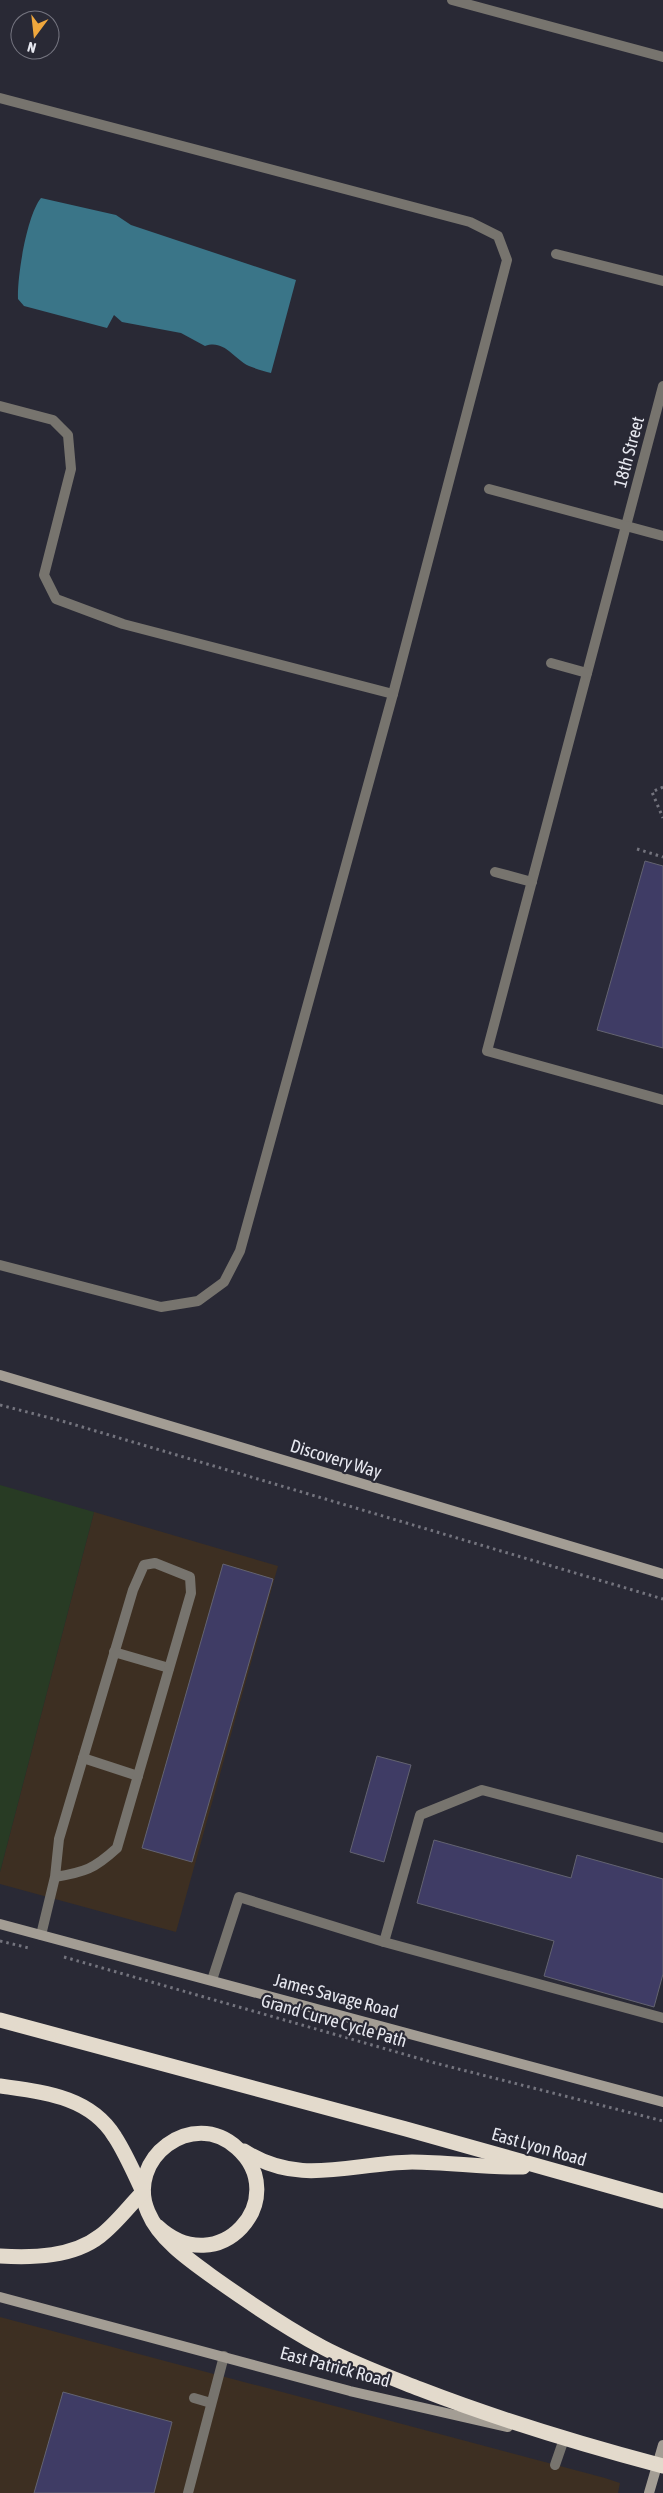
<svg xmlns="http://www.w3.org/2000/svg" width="663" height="2493" font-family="'Asap Condensed',sans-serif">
<rect width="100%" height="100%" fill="#292935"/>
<g fill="#3d2f22">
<polygon points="94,1512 278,1566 176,1932 0,1884 0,1872"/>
<polygon points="0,2317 605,2478 620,2483 618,2493 0,2493"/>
</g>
<polygon fill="#283b24" points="0,1485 94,1512 0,1872"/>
<path fill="#3a7588" d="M41,198l75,17 15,10 165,55 -25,93c-7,-2 -15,-4 -22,-7 -16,-8 -25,-27 -44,-20l-24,-13 -59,-11 -8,-7 -7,13 -83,-22 -6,-7c-1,-23 9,-84 23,-101z"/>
<g fill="#3f3c65" stroke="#636371">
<polygon points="645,861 663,866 663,1048 597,1030"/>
<polygon points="223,1564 273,1579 192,1862 142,1848"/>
<polygon points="377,1756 411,1765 384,1862 350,1852"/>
<polygon points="434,1840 571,1878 577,1855 663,1879 663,1974 654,2007 544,1976 554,1941 417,1903"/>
<polygon points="63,2392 172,2422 154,2493 34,2493"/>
</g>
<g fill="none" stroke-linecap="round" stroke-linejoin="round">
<g stroke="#74747e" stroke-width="3" stroke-dasharray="2.5 4" stroke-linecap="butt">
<polyline points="663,787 652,792 663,818"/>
<polyline points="637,849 663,857"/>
<polyline points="0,1405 62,1421 663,1599"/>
<polyline points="0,1941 29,1948"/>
<polyline points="64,1957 435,2063 663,2121"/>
</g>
<g stroke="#77746e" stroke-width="10">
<polyline points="452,0 663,57"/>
<polyline points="0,98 470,222 498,236 507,260 393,694 240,1251 224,1282 198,1301 161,1307 0,1265"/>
<polyline points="556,254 663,281"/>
<polyline points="663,386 487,1051 663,1100"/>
<polyline points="0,406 53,420 68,435 71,469 44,575 56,599 123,624 393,694"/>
<polyline points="489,489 663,536"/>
<polyline points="551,663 587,673"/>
<polyline points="495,872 532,882"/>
<polyline points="114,1652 169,1668"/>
<polyline points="83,1758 138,1776"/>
<path d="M41,1935l14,-58c30,-5 39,-8 62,-29l74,-255 -1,-16 -35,-14 -11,2 -11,25 -74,249 -4,38"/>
<polyline points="384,1942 420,1815 482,1790 663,1838"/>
<polyline points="212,1980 239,1897 384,1942 663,2018"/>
<polyline points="194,2398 211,2403"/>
<polyline points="555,2465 564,2439"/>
<polyline points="188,2493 224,2356"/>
</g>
<g stroke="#a39d94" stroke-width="10">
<polyline points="0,1375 663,1574"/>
<polyline points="0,1924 663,2102"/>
<polyline points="0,2297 350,2391 508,2427"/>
<polyline points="649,2493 663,2445"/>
</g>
<g stroke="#e3dacc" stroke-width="15">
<polyline points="0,2020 406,2129 663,2201"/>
<path d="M0,2086c42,6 90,10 115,51 11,17 19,36 28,55"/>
<path d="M244,2151c56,36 106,12 168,11 37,0 74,6 111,5"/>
<path d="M157,2226c62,58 136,-28 80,-78 -44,-41 -112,11 -89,64 12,29 44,50 69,68 34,24 68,47 105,67 32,17 65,29 98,42 80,31 160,55 243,77"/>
<path d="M0,2256c33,2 73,1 100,-20 16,-12 29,-30 43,-44"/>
</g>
</g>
<g text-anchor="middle" stroke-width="4.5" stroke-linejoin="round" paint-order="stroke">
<g font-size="18" fill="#e7e8f0" stroke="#292935">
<text transform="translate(629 452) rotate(-75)" y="6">18th Street</text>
<text transform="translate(336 1459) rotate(17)" y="6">Discovery Way</text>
<text transform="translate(336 1996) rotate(15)" y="6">James Savage Road</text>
<text transform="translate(334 2021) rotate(16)" y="6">Grand Curve Cycle Path</text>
<text transform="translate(539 2147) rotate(16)" y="6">East Lyon Road</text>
<text transform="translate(335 2367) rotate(15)" y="6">East Patrick Road</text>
</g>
</g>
<g transform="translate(35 35) rotate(195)"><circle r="24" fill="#292935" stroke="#757580"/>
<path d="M0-4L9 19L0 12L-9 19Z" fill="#efa73d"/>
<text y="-8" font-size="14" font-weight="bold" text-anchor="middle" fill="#e7e8f0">N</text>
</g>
</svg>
